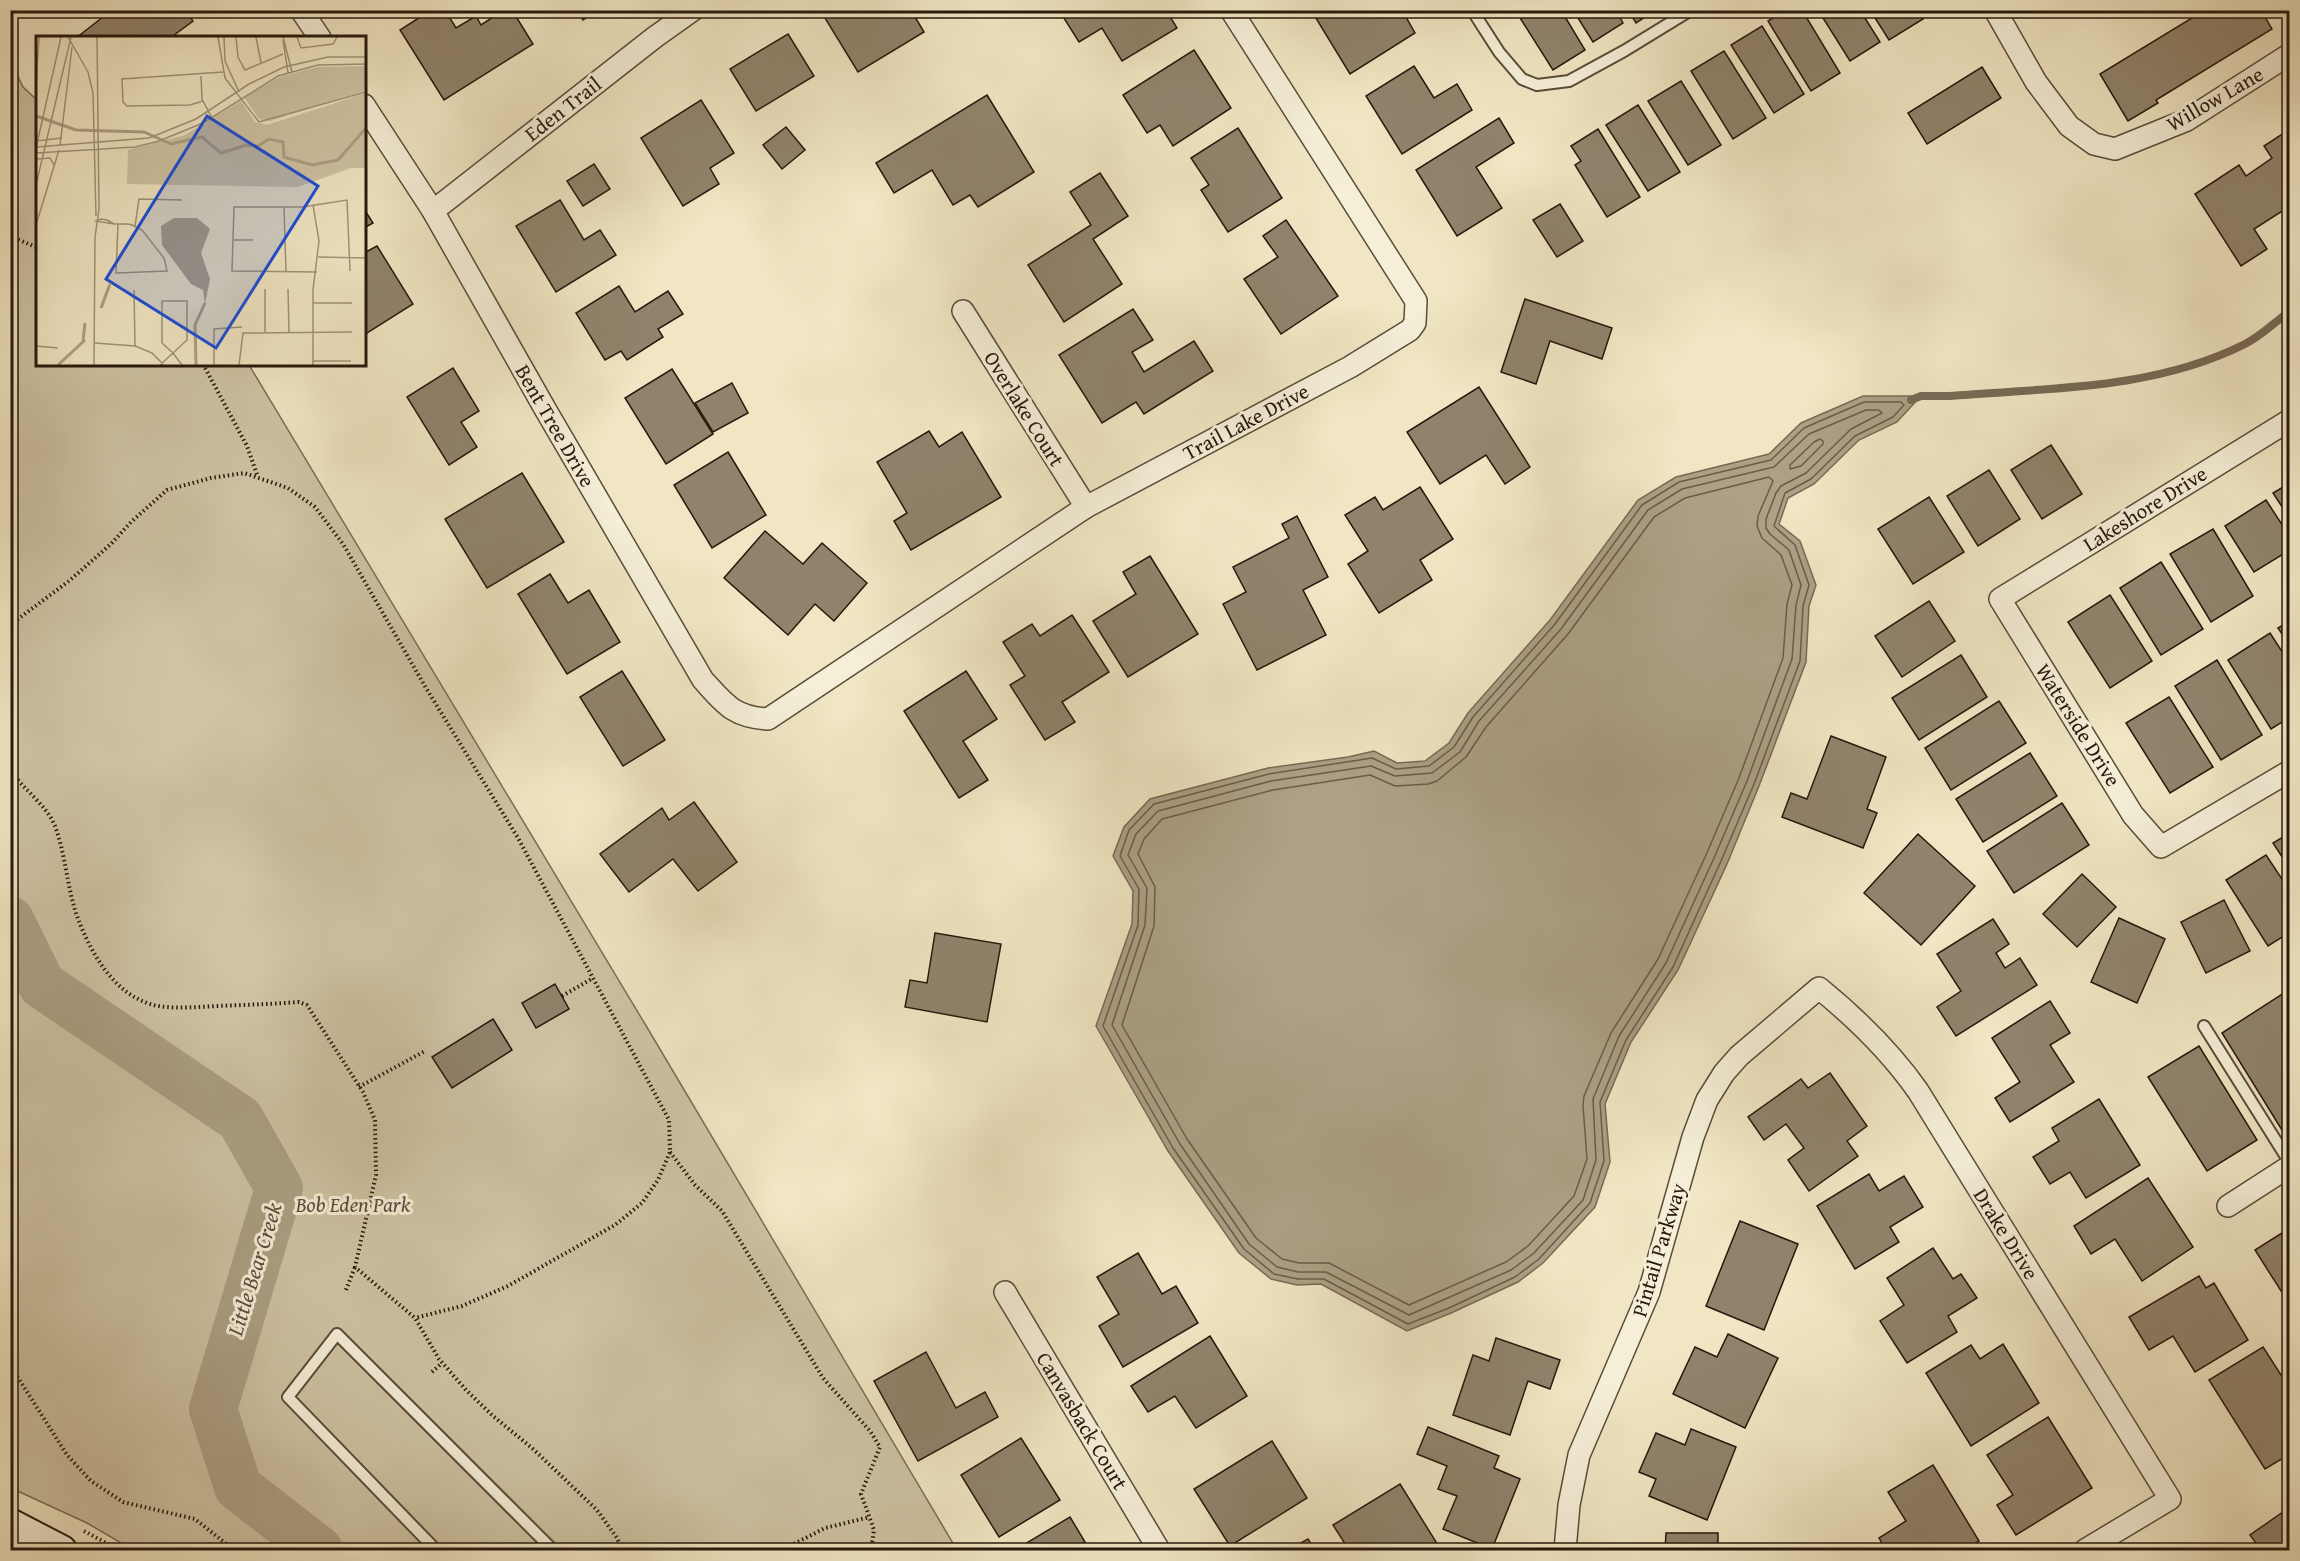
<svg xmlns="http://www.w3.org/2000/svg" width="2300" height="1561" font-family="'Gentium Book Plus',serif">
<rect width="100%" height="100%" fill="#f0e6c3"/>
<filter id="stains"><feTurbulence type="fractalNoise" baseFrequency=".00333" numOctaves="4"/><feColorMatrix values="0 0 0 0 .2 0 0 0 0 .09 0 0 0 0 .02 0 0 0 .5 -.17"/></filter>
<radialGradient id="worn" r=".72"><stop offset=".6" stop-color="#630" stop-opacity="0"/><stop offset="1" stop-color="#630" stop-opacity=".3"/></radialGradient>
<polygon fill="#cec3a4" stroke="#7a6e58" stroke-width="1.5" points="10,60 23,87 37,100 38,364 249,365 648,1029 957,1550 133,1550 87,1523 11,1488"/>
<polygon fill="#aca085" stroke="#776a55" stroke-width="1.5" points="1863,396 1921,396 1897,422 1859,440 1814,484 1788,498 1779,524 1800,541 1816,585 1809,606 1806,662 1759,786 1727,864 1678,970 1631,1042 1605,1104 1610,1162 1595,1207 1543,1263 1518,1282 1451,1313 1407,1331 1321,1284 1297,1285 1271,1279 1239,1253 1168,1151 1096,1026 1132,924 1133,891 1113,856 1124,827 1150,799 1268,768 1348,757 1374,751 1397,763 1425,761 1449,743 1468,713 1550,620 1638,500 1676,477 1769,454 1801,423"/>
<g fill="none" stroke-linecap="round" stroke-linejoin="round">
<g stroke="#6a5c49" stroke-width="1.5">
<polygon points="1864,402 1901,402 1904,405 1893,417 1855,436 1811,479 1785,493 1774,526 1795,545 1809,585 1803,606 1800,661 1754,784 1721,861 1673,967 1626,1040 1600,1102 1604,1161 1590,1203 1539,1259 1515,1277 1449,1308 1408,1324 1324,1279 1298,1279 1274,1274 1244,1249 1173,1148 1103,1026 1138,925 1139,889 1120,856 1129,830 1154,804 1269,774 1372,758 1396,769 1429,766 1454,747 1473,717 1555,624 1642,505 1679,482 1771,460 1804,428"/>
<polygon points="1866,410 1879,410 1882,413 1851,429 1806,473 1781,486 1776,493 1766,519 1766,528 1770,534 1789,550 1801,585 1796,605 1792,659 1747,781 1714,858 1666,963 1619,1036 1593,1099 1596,1160 1583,1200 1534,1253 1511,1270 1409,1315 1326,1272 1298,1272 1277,1267 1249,1244 1180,1144 1112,1025 1145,925 1147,888 1128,855 1136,834 1158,811 1271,781 1371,766 1395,776 1432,773 1460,752 1479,721 1561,629 1648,510 1682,489 1774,467 1809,434"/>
<polygon points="1820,439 1823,441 1823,444 1801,466 1790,469 1790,465 1814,442"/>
<polygon points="1769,477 1773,481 1758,516 1757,526 1762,538 1781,555 1792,585 1787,604 1783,658 1739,778 1706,855 1658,959 1611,1033 1584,1096 1583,1105 1587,1159 1574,1196 1528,1246 1506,1262 1409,1305 1329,1263 1299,1263 1282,1259 1256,1238 1187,1139 1122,1025 1154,926 1155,887 1138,854 1144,839 1162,819 1273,790 1370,775 1395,786 1428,784 1437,781 1466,757 1486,727 1568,634 1654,517 1685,498"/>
</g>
<path stroke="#776a55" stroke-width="8" d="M1911,400l10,-4h28c99,-8 205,-6 296,-52 16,-8 30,-22 45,-33"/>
<polyline stroke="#aca085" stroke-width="48" points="10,920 42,985 240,1119 279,1188 213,1409 238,1487 319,1550"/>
</g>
<g fill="#90836c" stroke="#27180d" stroke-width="1.5">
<polygon points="112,10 185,10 193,21 170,38 76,38"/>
<polygon points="431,10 445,10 456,28 476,16 481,25 504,10 512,10 533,44 444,100 400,30"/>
<polygon points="577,10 598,10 583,20"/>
<polygon points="837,10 911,10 924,32 858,72 825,18"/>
<polygon points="1069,10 1166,10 1177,28 1122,61 1102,28 1079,42 1062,15"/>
<polygon points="1311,10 1402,10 1415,33 1350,74"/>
<polygon points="1515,10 1561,10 1585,50 1553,70"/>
<polygon points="1573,10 1616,10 1623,23 1593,42"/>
<polygon points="1628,10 1656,10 1636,23"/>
<polygon points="1785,10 1802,10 1840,73 1811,91 1768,21"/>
<polygon points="1818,10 1860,10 1880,42 1850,61"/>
<polygon points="1870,10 1917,10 1923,19 1889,40"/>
<polygon points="2205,10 2261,10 2272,29 2156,100 2158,103 2128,121 2100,74"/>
<polygon points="1762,26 1804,94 1774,113 1731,45"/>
<polygon points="788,34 814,76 756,111 730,69"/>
<polygon points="1194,50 1231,108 1173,146 1160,125 1147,133 1123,95"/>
<polygon points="1724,51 1766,118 1733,139 1691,71"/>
<polygon points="1414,66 1434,98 1457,84 1472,110 1402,154 1366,96"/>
<polygon points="1982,67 2001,98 1927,144 1908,113"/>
<polygon points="1681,81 1721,145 1688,165 1648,101"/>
<polygon points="987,95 1034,172 978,207 970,195 953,205 932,170 894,193 876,163"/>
<polygon points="701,100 734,153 710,168 719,184 683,206 641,138"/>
<polygon points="1638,105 1680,172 1648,191 1606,125"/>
<polygon points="1499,118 1514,143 1476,167 1502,208 1457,236 1416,170"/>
<polygon points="786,127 805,150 782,169 763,145"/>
<polygon points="1238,128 1282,198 1228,232 1201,190 1209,185 1191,158"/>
<polygon points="1598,129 1640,197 1607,217 1575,165 1581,161 1571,146"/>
<polygon points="2290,129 2290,206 2254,229 2267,249 2241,266 2195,194 2239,165 2246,176 2272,158 2264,146"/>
<polygon points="594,164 610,189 583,206 567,181"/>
<polygon points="1100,173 1128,216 1093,239 1122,284 1064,322 1028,265 1091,225 1070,192"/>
<polygon points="560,200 584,240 600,230 616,255 556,292 516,226"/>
<polygon points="1560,204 1583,241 1557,257 1533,220"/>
<polygon points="364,209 373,223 364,228"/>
<polygon points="1286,220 1338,296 1281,334 1244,279 1278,257 1263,236"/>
<polygon points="377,246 413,304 364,335 364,253"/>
<polygon points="619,286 635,312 668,291 683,314 658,329 663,337 627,360 621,351 605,360 576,313"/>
<polygon points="1525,299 1612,328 1602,359 1550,341 1536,384 1501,372"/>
<polygon points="1133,309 1153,340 1132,352 1144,372 1194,341 1213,371 1144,414 1136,402 1102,423 1059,355"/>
<polygon points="453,368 479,411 461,422 477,447 449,465 407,397"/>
<polygon points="672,369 713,434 666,464 625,398"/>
<polygon points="732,383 748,413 713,432 695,403"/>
<polygon points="1479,387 1530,467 1505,484 1486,455 1440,484 1407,432"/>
<polygon points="929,431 939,447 962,432 1001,497 911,550 894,521 907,513 877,462"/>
<polygon points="2051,445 2082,494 2042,519 2011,470"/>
<polygon points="728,452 766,515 712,548 674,485"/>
<polygon points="1989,470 2020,519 1978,546 1947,496"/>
<polygon points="522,473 564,542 487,588 445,519"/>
<polygon points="2290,483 2290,519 2273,493"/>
<polygon points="1420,487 1453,539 1420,560 1432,580 1379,613 1348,564 1368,551 1345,515 1375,497 1383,510"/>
<polygon points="1929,497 1964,552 1913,584 1878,529"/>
<polygon points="2266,500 2290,537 2290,550 2254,572 2225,526"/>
<polygon points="1297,516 1328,577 1303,590 1326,635 1257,670 1223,604 1246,592 1233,567 1289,538 1282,524"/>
<polygon points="2213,529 2253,596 2211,622 2170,554"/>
<polygon points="765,531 803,564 822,543 867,583 834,621 815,604 788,635 724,578"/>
<polygon points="1150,556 1198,634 1128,677 1093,621 1136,594 1123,572"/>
<polygon points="2161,562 2203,629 2161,655 2120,588"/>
<polygon points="550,574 568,603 589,590 620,642 567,674 518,594"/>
<polygon points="2110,595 2152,661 2110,688 2068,622"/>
<polygon points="1929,601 1955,641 1902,677 1875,636"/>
<polygon points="1072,615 1109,672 1062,702 1075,722 1045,740 1010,685 1025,676 1003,642 1032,624 1040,636"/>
<polygon points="2290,621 2290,646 2278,628"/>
<polygon points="2270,633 2290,664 2290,717 2271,729 2228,660"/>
<polygon points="1961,655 1987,697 1919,740 1892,698"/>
<polygon points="2217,660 2262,735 2221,760 2175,686"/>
<polygon points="622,671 665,740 623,766 580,697"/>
<polygon points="966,671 997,719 963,741 988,780 959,798 904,711"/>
<polygon points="2169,697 2213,767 2170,793 2126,723"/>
<polygon points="1999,701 2026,743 1951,790 1925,748"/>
<polygon points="1831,736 1886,757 1867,809 1877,813 1863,848 1782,817 1791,793 1807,799"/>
<polygon points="2030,753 2057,796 1983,842 1956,799"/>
<polygon points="694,802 737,862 698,891 673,859 629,892 600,854 662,808 669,820"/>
<polygon points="2062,803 2089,845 2014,893 1987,851"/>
<polygon points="2290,833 2290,869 2273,843"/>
<polygon points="1918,834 1975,886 1921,945 1864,893"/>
<polygon points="2266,855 2290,891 2290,932 2268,946 2226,880"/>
<polygon points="2082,874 2116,907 2077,947 2043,914"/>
<polygon points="2224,900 2250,951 2206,973 2181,922"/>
<polygon points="2119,918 2165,939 2137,1003 2091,982"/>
<polygon points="1993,919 2009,944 1996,953 2005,968 2020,958 2037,985 1956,1036 1937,1007 1961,991 1937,954"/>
<polygon points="935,933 1001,944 987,1022 905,1007 910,980 927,983"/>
<polygon points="555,984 569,1009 536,1028 522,1003"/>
<polygon points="2290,989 2290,1143 2222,1033"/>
<polygon points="2050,1001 2070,1033 2050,1045 2074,1082 2010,1122 1995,1098 2020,1082 1992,1038"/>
<polygon points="493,1019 512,1050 452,1088 432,1057"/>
<polygon points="2199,1046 2257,1140 2207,1171 2148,1077"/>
<polygon points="1830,1073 1867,1126 1847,1141 1858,1156 1809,1191 1788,1160 1804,1148 1786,1124 1764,1140 1748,1117 1801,1079 1808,1088"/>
<polygon points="2099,1099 2140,1165 2086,1198 2070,1172 2050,1184 2033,1157 2059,1141 2052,1128"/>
<polygon points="1869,1174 1879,1191 1904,1176 1923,1207 1890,1227 1899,1242 1855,1269 1817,1206"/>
<polygon points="2148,1178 2193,1247 2142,1281 2115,1239 2091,1254 2074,1226"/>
<polygon points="1740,1221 1798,1244 1764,1330 1706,1306"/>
<polygon points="2290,1228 2290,1305 2255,1250"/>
<polygon points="1933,1248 1953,1279 1961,1274 1977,1298 1948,1316 1957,1332 1907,1363 1880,1321 1904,1305 1887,1278"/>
<polygon points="1138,1253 1162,1294 1176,1286 1198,1323 1123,1367 1099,1326 1119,1314 1097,1277"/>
<polygon points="2199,1276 2206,1288 2214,1283 2248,1340 2195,1372 2173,1336 2149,1350 2129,1317"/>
<polygon points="1728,1334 1778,1358 1745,1428 1673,1394 1695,1347 1717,1357"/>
<polygon points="1210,1336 1247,1396 1196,1428 1175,1396 1148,1412 1131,1386"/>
<polygon points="1496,1338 1560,1360 1550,1389 1528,1381 1510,1435 1453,1415 1473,1355 1489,1361"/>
<polygon points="2003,1344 2039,1403 1971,1446 1926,1373 1971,1345 1980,1359"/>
<polygon points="2263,1347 2290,1389 2290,1454 2265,1469 2209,1380"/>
<polygon points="926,1352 956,1408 985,1392 998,1417 918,1461 874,1381"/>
<polygon points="2048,1417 2092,1488 2016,1535 1997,1505 2013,1495 1987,1455"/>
<polygon points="1428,1427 1499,1456 1494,1468 1520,1479 1492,1549 1443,1529 1457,1496 1438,1489 1447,1466 1417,1454"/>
<polygon points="1691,1429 1736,1447 1707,1520 1649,1496 1656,1479 1639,1472 1656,1433 1685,1445"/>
<polygon points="1021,1438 1060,1500 999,1537 961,1475"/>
<polygon points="1272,1441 1307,1498 1230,1546 1194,1489"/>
<polygon points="1933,1465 1979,1541 1963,1550 1886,1550 1879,1538 1906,1521 1888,1492"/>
<polygon points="1400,1484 1441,1550 1349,1550 1333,1525"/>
<polygon points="2290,1507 2290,1550 2261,1550 2250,1535"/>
<polygon points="1070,1517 1085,1542 1070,1550 1015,1550"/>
<polygon points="1666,1533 1718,1533 1718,1550 1633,1550 1665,1550"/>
<polygon points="1308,1539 1315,1550 1288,1550"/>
</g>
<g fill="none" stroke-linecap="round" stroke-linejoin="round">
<g stroke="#594c3a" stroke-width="14">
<g id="service">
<polyline points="1472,10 1499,52 1522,79 1537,85 1569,81 1624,51 1691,10"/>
<polyline points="2204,1026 2290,1163"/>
<polyline points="436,1550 288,1397 337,1334 553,1550"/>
</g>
</g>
<g stroke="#594c3a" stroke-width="24">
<g id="minor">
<polyline points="301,10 320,38"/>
<polyline points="1995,10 2036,82 2069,126 2094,144 2115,149 2187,120 2290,54"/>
<path d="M364,105l69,106 111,196 159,273c22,24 30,37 65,39l318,-212 264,-140 60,-37 5,-7 1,-22 -185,-291"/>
<polyline points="433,211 655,37 693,10"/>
<polyline points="963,311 1086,507"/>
<polyline points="2290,420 2000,599 2133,815 2161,847 2290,771"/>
<polyline points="2228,1206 2290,1166"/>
<polyline points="1005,1292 1159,1550"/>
<path d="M1565,1550l4,-45 10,-50 70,-163 44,-155 14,-37 17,-27 15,-17 80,-68c38,31 71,63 99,103l252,408 -85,51"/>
</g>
</g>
<g stroke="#27180d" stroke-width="32">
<polyline id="secondary" points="10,1523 62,1550"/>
</g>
<g stroke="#27180d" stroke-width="4" stroke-dasharray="1.5 3" stroke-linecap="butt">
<polyline points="10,236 38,248"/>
<polyline points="203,364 247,446 258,477"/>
<polyline points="10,625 69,581 111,544 131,522 167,490 211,478 244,473 288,488 315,507 343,544 426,688 518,838 669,1120 670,1152 658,1180 642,1203 615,1225 508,1286 462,1306 415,1318"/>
<path d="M10,769c12,20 36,35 45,57 11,30 12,63 23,93 14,36 38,79 80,87 19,3 39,1 59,0 27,-1 54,-2 82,-4l8,3 56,87 12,28 1,55 -21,92 60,51 24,41 27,31 27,26 39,32 65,62 20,28 5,12"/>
<polyline points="562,996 593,978"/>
<polyline points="359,1087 425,1051"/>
<polyline points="670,1152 695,1185 722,1211 823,1378 870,1431 880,1447 861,1494 874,1530 871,1550"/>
<polyline points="346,1290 355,1267"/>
<polyline points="10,1365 67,1455 91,1481 123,1502 195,1519 234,1550"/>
<polyline points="432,1372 442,1363"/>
<polyline points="84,1531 119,1550"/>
<polyline points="782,1550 825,1528 870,1517"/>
</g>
<use href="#service" stroke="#f5efd8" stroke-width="10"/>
<use href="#minor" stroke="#f5efd8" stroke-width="21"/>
<use href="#secondary" stroke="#f5efd8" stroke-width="28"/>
</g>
<g text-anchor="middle" stroke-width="6" stroke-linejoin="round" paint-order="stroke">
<g font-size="21" fill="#27180d" stroke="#f5efd8">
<text transform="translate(2215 99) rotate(-30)" y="7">Willow Lane</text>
<text transform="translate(563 109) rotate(-38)" y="7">Eden Trail</text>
<text transform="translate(1024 409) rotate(58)" y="7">Overlake Court</text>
<text transform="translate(1246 422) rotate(-28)" y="7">Trail Lake Drive</text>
<text transform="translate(555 426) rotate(60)" y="7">Bent Tree Drive</text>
<text transform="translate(2145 509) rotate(-32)" y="7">Lakeshore Drive</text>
<text transform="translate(2078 725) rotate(58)" y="7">Waterside Drive</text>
<text transform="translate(2006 1234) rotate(58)" y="7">Drake Drive</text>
<text transform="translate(1659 1250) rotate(-73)" y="7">Pintail Parkway</text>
<text transform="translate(1082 1421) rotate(59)" y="7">Canvasback Court</text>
</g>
<g font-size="21" font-style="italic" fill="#594b3a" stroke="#f5efd8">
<text x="353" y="1212">Bob Eden Park</text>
</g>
<g font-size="22" font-style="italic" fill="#5c4e3d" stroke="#f5efd8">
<text transform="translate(254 1269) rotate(-73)" y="8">Little Bear Creek</text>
</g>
</g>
<g transform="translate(36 36)">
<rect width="330" height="330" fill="#f0e6c3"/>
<path d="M330,30v25l-96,30 -11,-2 -15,-22 36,-20 38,-10zM330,57v75h-15l-53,19 -171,-3 1,-34 57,-15 56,-34 14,21 12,3z" fill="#cec3a4"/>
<path d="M138,182h23l13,11 -9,24 9,26 -5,25 -2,-14 -12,-6 -29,-39 -1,-19z" fill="#aca085"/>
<path fill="none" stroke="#aca085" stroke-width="3" d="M0,80l40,14 68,2 27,12 31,-7 19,16 25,-8 12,1 11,-7 14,3 1,15 28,8 26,-5 28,-32M65,272l9,-24M47,305l2,-18M22,329l27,-25M160,329l-1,-40 10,-22"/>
<path fill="none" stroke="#a0947a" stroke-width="1.5" d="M32,1l20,35 5,21 3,123M182,1l7,41 34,44 107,-30M188,1l1,24 14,31M200,1l2,20 7,13 38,-16M220,1l5,26M247,1l9,35M261,1l4,11 32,-4 4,-7M247,4l5,33M165,40l1,23 10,19M0,49l3,-48M167,65l-13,4 -63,1 -4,-4 -1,-23 101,-7M0,105l26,-3M24,109l12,-98M0,111l113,-9 47,-19 53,-35 35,-17 44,-10h38M0,112l25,-111M0,117l99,-6 24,-6 44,-18 75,-47 40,-11 48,-1M0,123l14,-1 4,7M0,149l35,-148M277,169l6,36 -6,49v75M248,171l2,65M65,183l6,1 7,4 -18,-3zM78,188h14l4,1 10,5 22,28 3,13 -51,2 2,-49M0,189l23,-75M99,190l4,-27 43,1M198,204h19M282,221l48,1M281,236l-85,-1 2,-64h68l45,-7 3,71M252,253l1,43M98,254l1,56M277,267h39M229,296v-43M59,307l40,3 17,7 12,12M0,310l22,2M277,325h38M58,329l1,-128 4,-28 -2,-172M124,329l13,-12 -11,-10v-42h25v39l-14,13 9,12M178,329v-36l28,-2M203,329l4,-32 109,-1"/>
<path fill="#1d4ed8" fill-opacity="0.15" stroke="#1d4ed8" stroke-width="3" d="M171,80l111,70 -102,162 -110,-69z"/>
<rect width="330" height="330" fill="none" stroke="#27180d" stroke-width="3"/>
</g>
<rect width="2300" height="1561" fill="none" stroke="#f0e6c3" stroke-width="36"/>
<rect x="12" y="12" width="2276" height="1537" fill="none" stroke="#27180d" stroke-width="3"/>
<rect x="18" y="18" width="2264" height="1525" fill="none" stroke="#27180d" stroke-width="1.5"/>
<rect width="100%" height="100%" filter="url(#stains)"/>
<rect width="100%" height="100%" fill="url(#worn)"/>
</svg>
